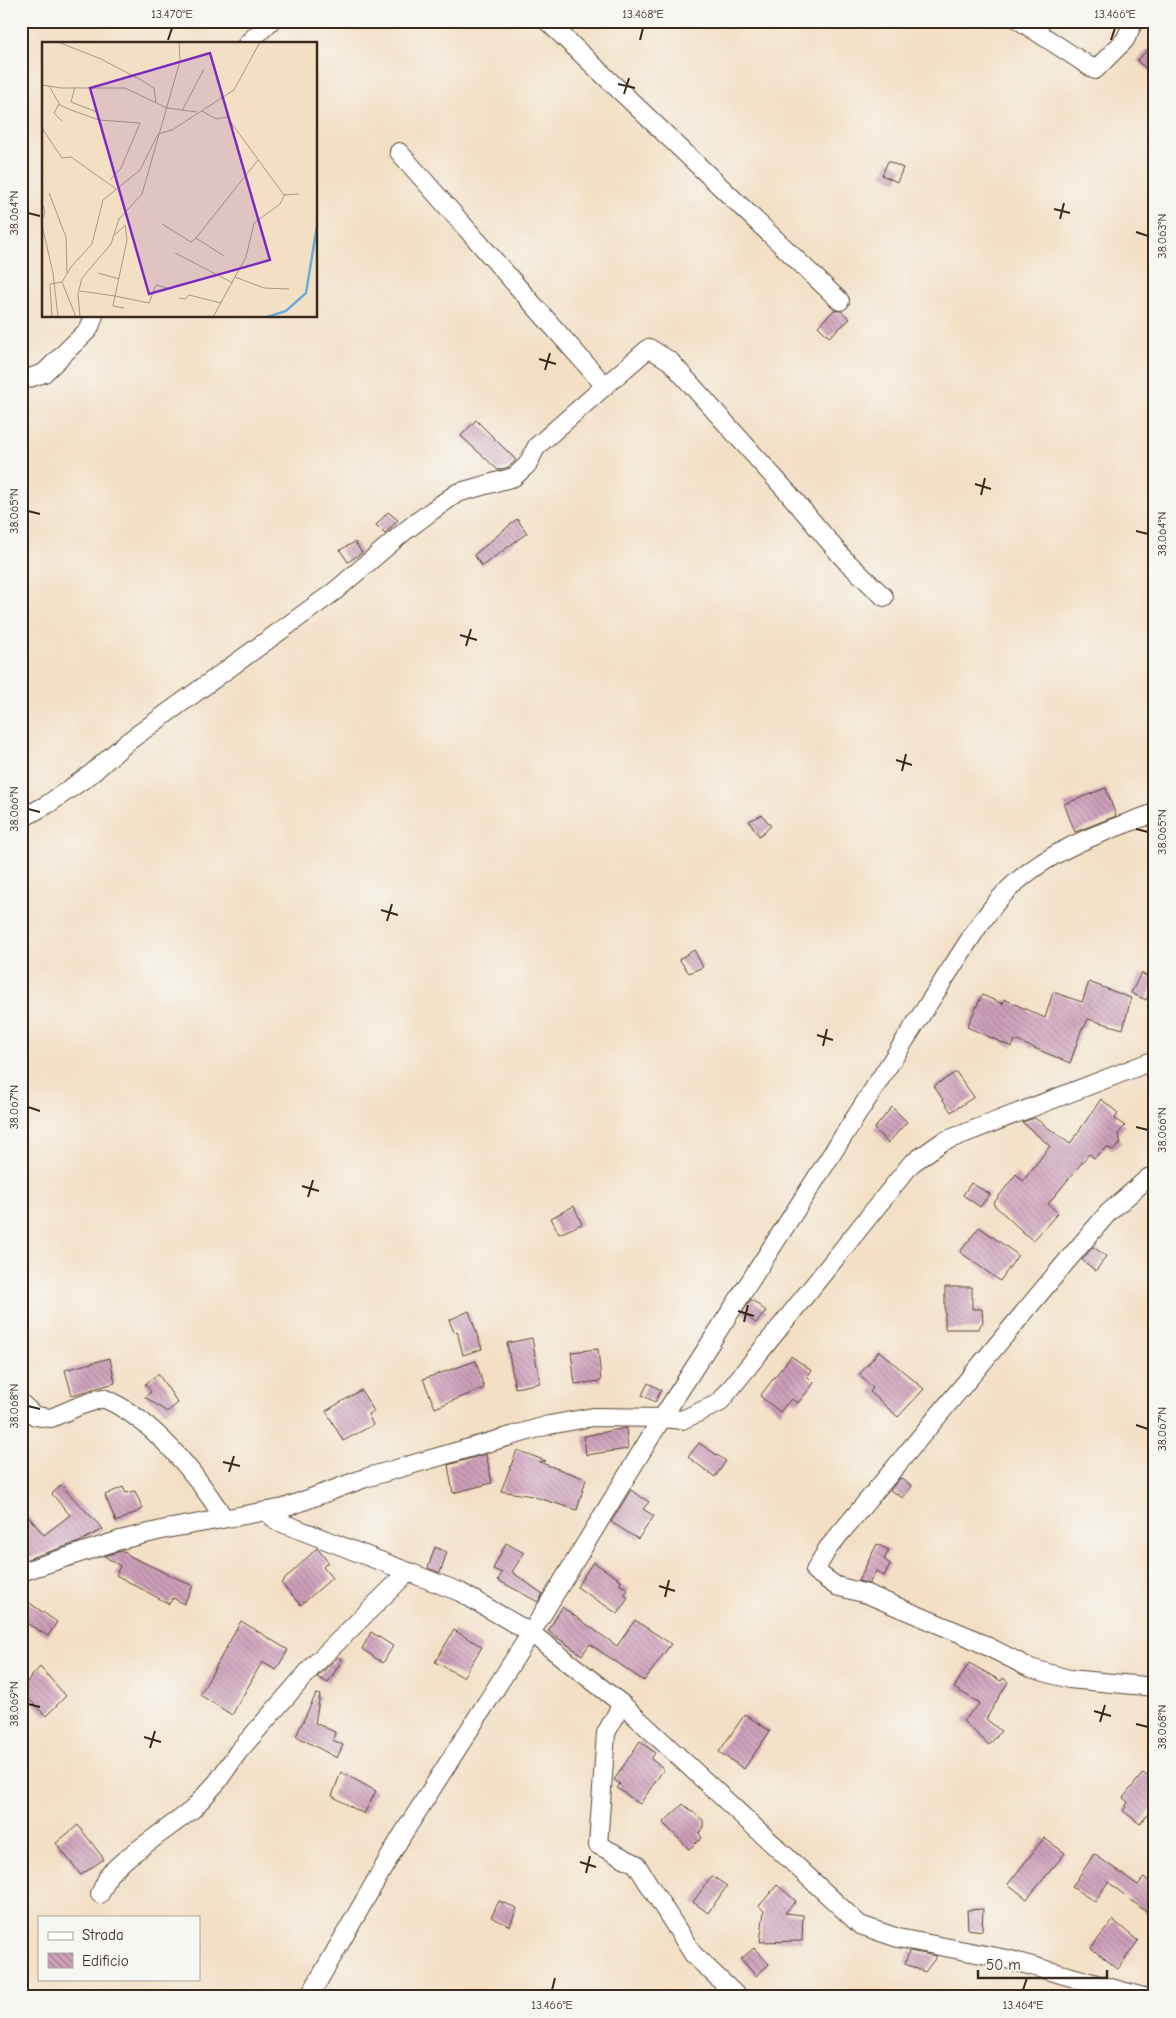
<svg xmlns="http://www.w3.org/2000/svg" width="1176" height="2018" font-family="'Comic Neue',sans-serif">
<defs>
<pattern id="building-back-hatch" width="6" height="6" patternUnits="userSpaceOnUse" patternTransform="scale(1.25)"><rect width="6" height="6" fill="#cd9fb9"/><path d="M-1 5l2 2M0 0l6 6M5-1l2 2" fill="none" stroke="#a88296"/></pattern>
</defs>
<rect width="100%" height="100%" fill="#f6f6f2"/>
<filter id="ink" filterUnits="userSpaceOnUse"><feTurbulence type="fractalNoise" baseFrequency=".02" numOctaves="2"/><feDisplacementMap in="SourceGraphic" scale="10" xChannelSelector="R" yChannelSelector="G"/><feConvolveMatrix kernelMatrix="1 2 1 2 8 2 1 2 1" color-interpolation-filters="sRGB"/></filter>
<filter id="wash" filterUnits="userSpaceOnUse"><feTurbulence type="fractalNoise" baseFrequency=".0096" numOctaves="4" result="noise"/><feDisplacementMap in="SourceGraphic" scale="20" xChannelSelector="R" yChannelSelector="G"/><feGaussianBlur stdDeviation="1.12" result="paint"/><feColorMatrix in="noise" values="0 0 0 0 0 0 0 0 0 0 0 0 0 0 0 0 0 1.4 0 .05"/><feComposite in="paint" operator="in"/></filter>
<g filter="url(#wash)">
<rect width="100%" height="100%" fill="#f3dfc4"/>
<g id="blocks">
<g fill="url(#building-back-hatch)">
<polygon points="1148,49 1155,55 1155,75 1137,61"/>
<polygon points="888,161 903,168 897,182 882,175"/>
<polygon points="834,310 841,311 850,319 829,337 818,326"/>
<polygon points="476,420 516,460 509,467 498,470 461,436"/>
<polygon points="388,512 398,520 385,534 376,525"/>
<polygon points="517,519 527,533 482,566 474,555"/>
<polygon points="355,542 362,553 348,562 340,550"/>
<polygon points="1106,788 1116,816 1075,832 1064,804"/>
<polygon points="762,815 771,826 759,836 749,821"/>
<polygon points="694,950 703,967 689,973 679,959"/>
<polygon points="1141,973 1155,981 1146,1000 1131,993"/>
<polygon points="1089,982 1131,998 1123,1029 1088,1019 1084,1028 1082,1028 1070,1063 1015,1040 1012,1047 967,1027 982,995 1003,1004 1004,999 1045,1018 1053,992 1082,1002"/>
<polygon points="956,1072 974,1097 951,1112 934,1086"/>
<polygon points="1101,1099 1118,1113 1115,1119 1125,1126 1118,1134 1121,1143 1113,1150 1107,1147 1094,1158 1089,1154 1048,1204 1058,1213 1033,1241 993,1204 1016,1174 1023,1181 1050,1146 1022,1122 1035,1118 1070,1144"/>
<polygon points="892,1107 907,1122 888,1143 874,1129"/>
<polygon points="971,1183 990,1194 980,1207 963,1195"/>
<polygon points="574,1206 582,1224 559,1234 551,1218"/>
<polygon points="979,1227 1018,1255 1000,1281 960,1252"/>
<polygon points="1093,1247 1106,1256 1096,1271 1082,1260"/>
<polygon points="945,1287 972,1287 972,1309 982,1309 983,1322 978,1329 945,1329"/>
<polygon points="751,1299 766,1311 756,1323 742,1313"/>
<polygon points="469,1311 482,1349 463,1355 457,1331 454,1332 449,1320"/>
<polygon points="532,1338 540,1383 515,1388 507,1343"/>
<polygon points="598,1349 601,1381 575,1384 571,1352"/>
<polygon points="879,1351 924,1389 898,1417 870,1392 873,1388 859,1375"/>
<polygon points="791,1356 812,1371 807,1376 814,1383 798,1403 791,1399 780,1412 760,1396"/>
<polygon points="110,1358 115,1383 72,1395 65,1370"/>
<polygon points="476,1361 484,1388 435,1408 423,1379"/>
<polygon points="158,1374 178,1403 167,1412 145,1397 151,1392 145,1384"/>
<polygon points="648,1383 661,1390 655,1402 642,1395"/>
<polygon points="361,1390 374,1411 368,1414 373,1425 343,1441 326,1411"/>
<polygon points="626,1428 628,1449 586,1455 584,1436"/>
<polygon points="699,1443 726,1461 715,1477 688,1457"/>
<polygon points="517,1450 546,1461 539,1462 586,1479 577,1510 532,1496 501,1491"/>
<polygon points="486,1454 492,1483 453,1493 448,1465"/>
<polygon points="900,1478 912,1486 903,1498 890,1490"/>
<polygon points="61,1485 103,1529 79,1542 21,1561 21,1508 44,1535 70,1515 52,1494"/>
<polygon points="123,1487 126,1493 135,1491 143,1509 116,1522 105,1495"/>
<polygon points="631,1490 649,1502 643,1509 654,1516 638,1539 611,1522"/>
<polygon points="506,1543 524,1553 512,1572 543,1594 538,1602 498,1580 502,1573 493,1569"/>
<polygon points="877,1544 889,1550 884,1559 890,1564 884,1576 876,1571 869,1584 858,1581"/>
<polygon points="435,1547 447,1552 440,1573 428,1568"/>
<polygon points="317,1548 328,1562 323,1567 332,1578 301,1605 281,1583"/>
<polygon points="121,1551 124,1553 125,1551 131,1557 130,1556 193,1586 184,1604 173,1598 169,1604 116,1575 120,1566 104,1556"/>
<polygon points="593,1562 621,1580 620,1585 629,1589 624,1595 628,1598 618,1614 577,1587"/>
<polygon points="21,1597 57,1622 48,1636 21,1620"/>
<polygon points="562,1607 617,1646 635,1620 671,1644 644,1681 590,1644 582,1655 548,1631"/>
<polygon points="241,1621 288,1650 276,1670 262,1662 232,1715 200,1695"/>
<polygon points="454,1630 482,1647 463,1677 435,1662"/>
<polygon points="371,1632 393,1646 383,1663 362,1649"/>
<polygon points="338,1657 342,1660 328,1683 317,1677"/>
<polygon points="969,1663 1001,1681 1003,1678 1008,1682 986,1719 1001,1731 989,1745 963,1721 980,1703 954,1688"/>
<polygon points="40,1667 66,1696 46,1716 21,1691 21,1688"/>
<polygon points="316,1694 320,1695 315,1723 335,1732 333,1740 343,1745 337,1758 296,1736"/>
<polygon points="745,1714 770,1731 744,1769 719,1752"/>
<polygon points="640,1741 655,1753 651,1759 664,1769 640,1804 617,1788 620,1784 614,1780"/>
<polygon points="341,1772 376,1791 364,1814 332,1796"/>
<polygon points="1143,1773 1155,1782 1155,1805 1140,1824 1123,1811 1128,1802 1123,1798"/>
<polygon points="683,1804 703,1820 703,1828 699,1833 702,1838 689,1849 663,1823"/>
<polygon points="78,1825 104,1859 81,1875 56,1843"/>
<polygon points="1044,1838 1065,1853 1027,1899 1008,1884"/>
<polygon points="1094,1854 1138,1885 1144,1877 1155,1886 1155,1919 1108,1882 1095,1902 1072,1887"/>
<polygon points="712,1876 727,1886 708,1913 693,1902"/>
<polygon points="777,1885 796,1901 785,1913 803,1915 802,1941 760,1942 764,1911 759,1906"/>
<polygon points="499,1901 517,1908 510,1926 491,1917"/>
<polygon points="983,1909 982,1931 968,1929 967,1910"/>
<polygon points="1113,1920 1138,1941 1118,1969 1091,1948"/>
<polygon points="754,1948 769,1964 756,1976 741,1959"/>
<polygon points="909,1951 937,1956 925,1972 905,1964"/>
</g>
</g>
</g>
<g filter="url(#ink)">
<use href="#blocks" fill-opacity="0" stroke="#574537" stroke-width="1"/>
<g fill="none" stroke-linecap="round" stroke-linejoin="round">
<g stroke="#574537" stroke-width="20">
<g id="minor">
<polyline points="547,21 840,301"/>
<polyline points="1020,21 1095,70 1125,40 1134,21"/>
<polyline points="247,44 271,21"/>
<polyline points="21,381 44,373 89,329 94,316"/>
<polyline points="605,386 649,348 670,361 790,495 843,558 884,597"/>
<polyline points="21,819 48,804 91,774 126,743 335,591 405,531 433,510 457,493 514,477 527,465 537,446 605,386 399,152"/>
<polyline points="1155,1175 1148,1178 1108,1213 1066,1262 828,1548 815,1571 836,1586 867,1594 969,1637 1030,1668 1069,1679 1155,1687"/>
<path d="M21,1403l14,13 16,2 28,-12 24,-8c50,21 93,76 121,120"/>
<polyline points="266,1511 277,1521 460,1592 531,1633 622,1704 860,1925 898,1938 1007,1959 1143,1997"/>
<polyline points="21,1572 120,1540 166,1529 284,1508 365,1478 549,1425 593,1417 662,1418 682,1420 719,1403 911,1164 942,1142 1155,1060"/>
<polyline points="622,1704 606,1733 598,1845 636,1864 693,1954 738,1997"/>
<polyline points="100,1894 109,1874 128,1857 192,1810 218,1781 238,1752 313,1666 408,1572"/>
<path d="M309,1997l92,-160 130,-204 131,-215 317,-493c8,-10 15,-21 24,-30 40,-43 98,-63 152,-82"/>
</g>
</g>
<use href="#minor" stroke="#fff" stroke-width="18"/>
</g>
</g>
<path fill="none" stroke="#3b2a1e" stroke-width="2" d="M168,40l4,-12M640,40l3,-12M1111,40l4,-12M618,84l17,4M624,94l5,-16M1054,209l16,4M28,213l12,3M1060,219l4,-16M1136,232l12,4M539,359l17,5M545,370l5,-17M975,484l16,5M981,495l4,-17M28,511l12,3M1136,531l12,3M460,635l17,5M466,646l5,-17M896,760l16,5M902,771l4,-17M28,809l12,3M1136,829l12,3M381,910l17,5M387,921l5,-17M817,1035l16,5M823,1046l4,-17M28,1107l12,4M1136,1127l12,3M302,1186l17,5M308,1197l5,-17M738,1311l16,5M744,1322l4,-17M28,1406l12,3M1136,1425l12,4M223,1462l17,4M229,1472l5,-16M659,1586l16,5M665,1597l4,-17M28,1704l12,3M1094,1711l17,5M1100,1722l5,-17M1136,1724l12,3M144,1737l17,5M150,1748l5,-17M580,1862l16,5M586,1873l4,-17M552,1990l3,-12M1023,1990l4,-12"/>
<g transform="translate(42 42)">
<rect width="275" height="275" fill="#f3dfc4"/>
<path fill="none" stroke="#6bacdf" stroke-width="2.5" d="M225,275l19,-6 20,-18 11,-67"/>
<path fill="none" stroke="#a99782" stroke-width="1" d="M16,0l43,17 40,21 13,8 2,15M0,43l19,3h64l42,20 30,4M7,44l11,19 11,5 28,10 41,3 -19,45 -11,12M33,45l-4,15 26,10M17,62l-5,9 8,8M140,69l22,-42M160,69l14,8 11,-2 57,78 15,-1M0,86l20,30 9,-1 45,32M7,151l17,44 1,36M0,160l3,10 -3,8M120,182l29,18 5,-4M0,183l11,48 5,44M133,211l58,30M182,214l-28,-18 62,-78M56,231l21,6M193,235l29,11 25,1M20,240l14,35M38,249l35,5 12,-56 -2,-15 -10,10M137,256l6,1 4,-4 32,8M82,266l-11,-2 2,-10 34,7 7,-18 11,3M10,275l-2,-33 12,-2 9,-15 21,-23 11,-44 37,-30 18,-36 14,-4 62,-40 26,-48M38,275l-2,-23 4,-16 29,-34 8,-25 23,-25 38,-133 -1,-19M171,275l33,-60 8,-34 26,-19 5,-10"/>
<path fill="#7b2cbf" fill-opacity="0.15" stroke="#7b2cbf" stroke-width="2.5" d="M168,11l60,207 -121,34 -59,-206z"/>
<rect width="275" height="275" fill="none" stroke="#3b2a1e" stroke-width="2.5"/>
</g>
<rect width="1176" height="2018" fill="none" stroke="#f6f6f2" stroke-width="55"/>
<rect x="38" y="1916" width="162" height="65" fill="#f6f6f2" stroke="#aba49d"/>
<rect x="48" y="1932" width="25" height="8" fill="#ffffff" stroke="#aba49d"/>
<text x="82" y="1940" font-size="15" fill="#3b2a1e">Strada</text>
<rect x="48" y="1953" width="25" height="15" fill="url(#building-back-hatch)" stroke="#aba49d"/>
<text x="82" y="1966" font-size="15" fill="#3b2a1e">Edificio</text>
<path d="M978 1970v8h129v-8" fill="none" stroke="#3b2a1e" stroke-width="2.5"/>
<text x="986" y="1970" font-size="15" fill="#3b2a1e" stroke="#f6f6f2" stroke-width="4" paint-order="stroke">50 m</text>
<rect x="28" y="28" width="1120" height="1962" fill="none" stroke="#3b2a1e" stroke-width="2"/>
<g font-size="12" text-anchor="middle" fill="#3b2a1e">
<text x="172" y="18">13.470°E</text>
<text x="643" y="18">13.468°E</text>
<text x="1115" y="18">13.466°E</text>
<text transform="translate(14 213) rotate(-90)" y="4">38.064°N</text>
<text transform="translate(1162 236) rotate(-90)" y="4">38.063°N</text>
<text transform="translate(14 511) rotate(-90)" y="4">38.065°N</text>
<text transform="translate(1162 534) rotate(-90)" y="4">38.064°N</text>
<text transform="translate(14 809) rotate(-90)" y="4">38.066°N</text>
<text transform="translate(1162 832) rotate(-90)" y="4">38.065°N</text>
<text transform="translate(14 1107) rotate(-90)" y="4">38.067°N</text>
<text transform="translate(1162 1130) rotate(-90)" y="4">38.066°N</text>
<text transform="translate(14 1406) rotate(-90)" y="4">38.068°N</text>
<text transform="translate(1162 1429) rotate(-90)" y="4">38.067°N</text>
<text transform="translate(14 1704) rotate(-90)" y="4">38.069°N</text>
<text transform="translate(1162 1727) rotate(-90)" y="4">38.068°N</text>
<text x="552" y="2009">13.466°E</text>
<text x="1023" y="2009">13.464°E</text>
</g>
</svg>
